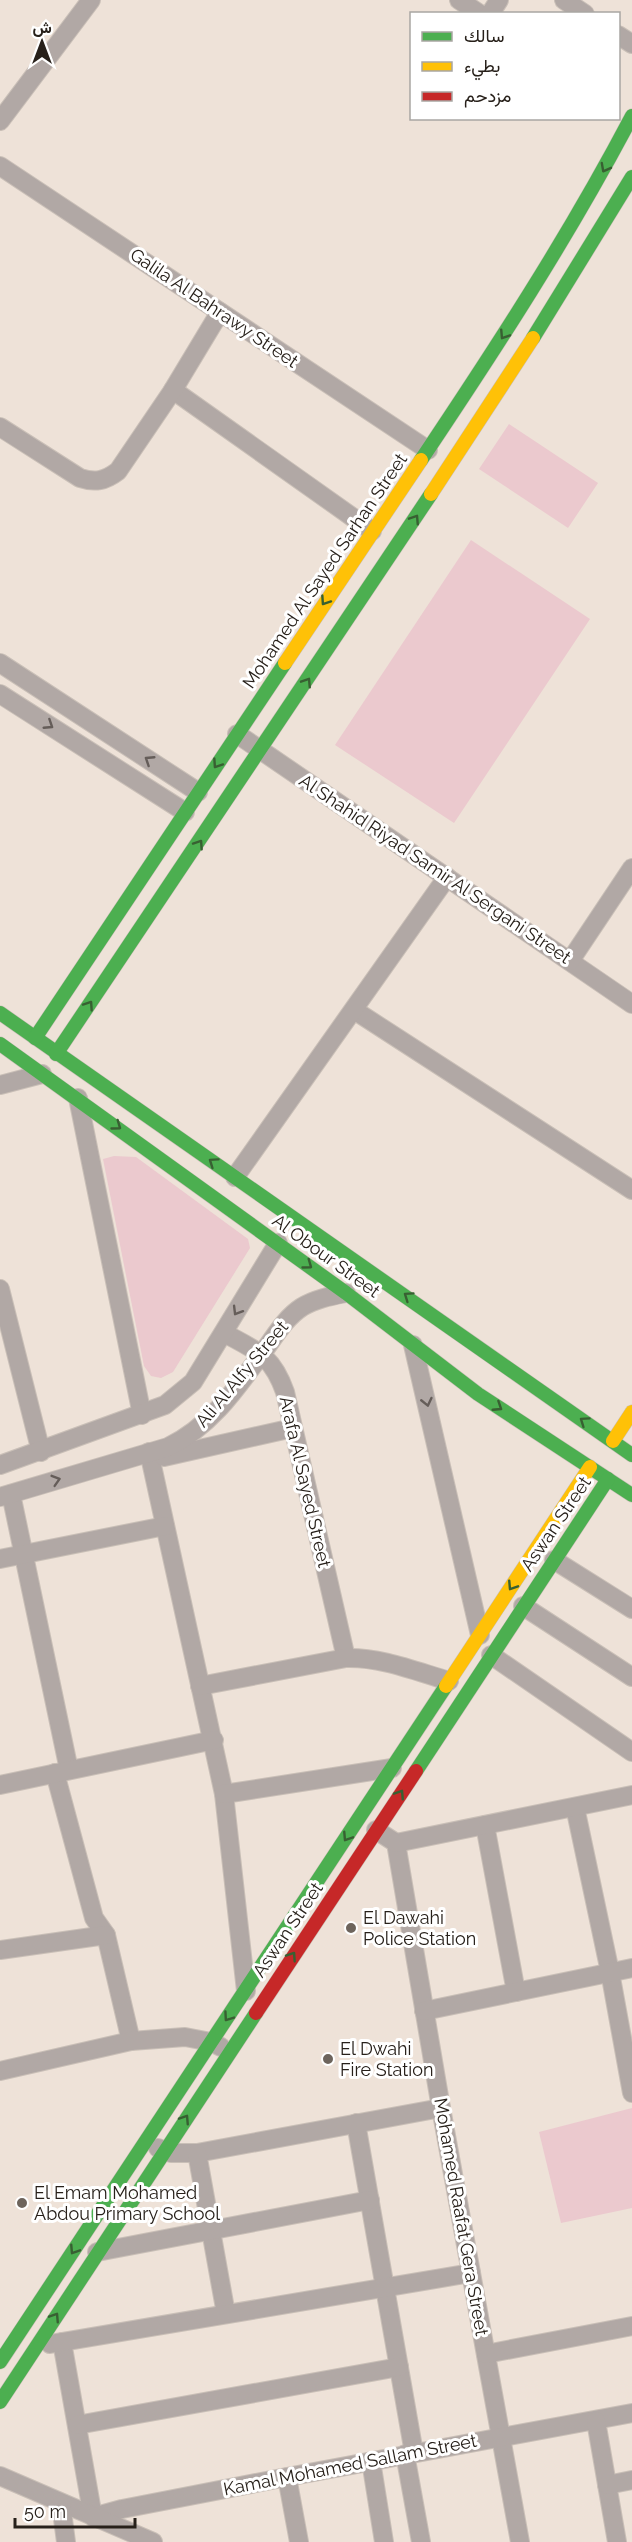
<svg xmlns="http://www.w3.org/2000/svg" width="632" height="2542" font-family="Raleway,Vazirmatn,sans-serif">
<rect width="100%" height="100%" fill="#eee2d8"/>
<g fill="#ebc9ce">
<polygon points="509,424 598,483 568,528 479,469"/>
<polygon points="471,540 590,619 454,823 335,745"/>
<polygon points="114,1156 136,1157 248,1239 250,1248 173,1372 161,1378 151,1376 144,1366 103,1159"/>
<polygon points="632,2108 632,2208 561,2223 539,2132"/>
</g>
<g fill="none" stroke-linecap="round" stroke-linejoin="round">
<g stroke="#c9bfb7" stroke-width="20">
<g id="street">
<polyline points="459,0 480,14"/>
<polyline points="564,0 585,14"/>
<polyline points="490,14 499,0"/>
<polyline points="618,35 632,44"/>
<polyline points="0,121 91,0"/>
<polyline points="0,166 428,450"/>
<polyline points="173,390 372,531"/>
<path d="M0,427l80,51c15,5 25,3 38,-7l55,-81 47,-78"/>
<polyline points="0,663 198,792"/>
<polyline points="0,694 185,812"/>
<polyline points="237,734 632,1004"/>
<polyline points="570,961 632,868"/>
<polyline points="354,1010 632,1190"/>
<polyline points="0,1085 42,1074"/>
<polyline points="78,1098 142,1415"/>
<polyline points="235,1177 447,877"/>
<polyline points="0,1289 41,1452"/>
<path d="M224,1333c33,18 48,22 61,59l61,266"/>
<polyline points="413,1345 480,1635"/>
<polyline points="149,1452 224,1794 246,1991"/>
<polyline points="164,1457 293,1428"/>
<polyline points="0,1465 165,1405 193,1382 278,1243"/>
<polyline points="11,1494 69,1770"/>
<path d="M0,1497l168,-50c42,-20 68,-58 95,-95 12,-16 22,-34 39,-45 13,-8 29,-11 44,-14"/>
<polyline points="0,1559 165,1526"/>
<polyline points="554,1560 632,1609"/>
<polyline points="523,1606 632,1677"/>
<polyline points="491,1655 632,1752"/>
<path d="M200,1686l146,-28c35,-1 69,13 103,23"/>
<polyline points="55,1773 94,1918 106,1935 131,2041"/>
<polyline points="0,1785 214,1740"/>
<polyline points="224,1794 392,1768"/>
<polyline points="575,1807 610,1972 632,2093"/>
<polyline points="485,1825 516,1992"/>
<polyline points="376,1830 396,1843 441,2108 520,2542"/>
<polyline points="396,1843 632,1795"/>
<polyline points="0,1950 106,1935"/>
<polyline points="424,2011 632,1968"/>
<polyline points="0,2071 131,2041 185,2037 211,2042 221,2047"/>
<polyline points="356,2123 414,2453"/>
<polyline points="158,2148 171,2153 197,2153 441,2108"/>
<polyline points="197,2153 226,2314"/>
<polyline points="97,2252 370,2200"/>
<polyline points="62,2342 93,2517 122,2509 287,2477 632,2413"/>
<polyline points="50,2344 471,2273"/>
<polyline points="486,2354 632,2326"/>
<polyline points="596,2421 617,2542"/>
<polyline points="77,2425 399,2367"/>
<polyline points="405,2454 421,2542"/>
<polyline points="371,2461 384,2542"/>
<polyline points="0,2476 153,2542"/>
<polyline points="287,2477 299,2542"/>
<polyline points="607,2485 632,2480"/>
<polyline points="61,2504 66,2542"/>
</g>
</g>
<g stroke="#c9bfb7" stroke-width="15">
<g id="fast">
<polyline points="533,338 632,177"/>
<path d="M421,460c75,-112 148,-224 211,-344"/>
<polyline points="0,1013 632,1455"/>
<polyline points="35,1038 285,663"/>
<polyline points="0,1044 346,1293 478,1394 632,1495"/>
<polyline points="56,1054 431,494"/>
<polyline points="416,1771 608,1479"/>
<polyline points="0,2362 446,1686"/>
<polyline points="0,2402 256,2013"/>
</g>
</g>
<g stroke="#c9bfb7" stroke-width="15">
<g id="slow">
<polyline points="431,494 533,338"/>
<polyline points="285,663 421,460"/>
<polyline points="613,1441 632,1412"/>
<polyline points="446,1686 590,1467"/>
</g>
</g>
<g stroke="#c9bfb7" stroke-width="15">
<polyline id="jam" points="256,2013 416,1771"/>
</g>
<use href="#street" stroke="#b1a8a5" stroke-width="18"/>
<use href="#fast" stroke="#4caf50" stroke-width="14"/>
<use href="#slow" stroke="#ffc107" stroke-width="14"/>
<use href="#jam" stroke="#c62828" stroke-width="14"/>
</g>
<defs><path id="oneway-chevron" d="M-2-3.5L2.5 0L-2 3.5" fill="none" stroke-width="1.6" stroke-linecap="round" stroke-linejoin="round" transform="scale(1.5)"/></defs>
<g stroke="#386032">
<use href="#oneway-chevron" transform="translate(605 168) rotate(118)"/>
<use href="#oneway-chevron" transform="translate(504 335) rotate(123)"/>
<use href="#oneway-chevron" transform="translate(415 519) rotate(-57)"/>
<use href="#oneway-chevron" transform="translate(325 601) rotate(124)"/>
<use href="#oneway-chevron" transform="translate(307 682) rotate(-57)"/>
<use href="#oneway-chevron" transform="translate(217 764) rotate(124)"/>
<use href="#oneway-chevron" transform="translate(199 844) rotate(-56)"/>
<use href="#oneway-chevron" transform="translate(89 1005) rotate(-56)"/>
<use href="#oneway-chevron" transform="translate(117 1126) rotate(36)"/>
<use href="#oneway-chevron" transform="translate(213 1162) rotate(-145)"/>
<use href="#oneway-chevron" transform="translate(308 1265) rotate(36)"/>
<use href="#oneway-chevron" transform="translate(408 1296) rotate(-145)"/>
<use href="#oneway-chevron" transform="translate(498 1407) rotate(33)"/>
<use href="#oneway-chevron" transform="translate(584 1421) rotate(-145)"/>
<use href="#oneway-chevron" transform="translate(512 1586) rotate(123)"/>
<use href="#oneway-chevron" transform="translate(400 1794) rotate(-57)"/>
<use href="#oneway-chevron" transform="translate(347 1837) rotate(123)"/>
<use href="#oneway-chevron" transform="translate(292 1956) rotate(-56)"/>
<use href="#oneway-chevron" transform="translate(228 2017) rotate(125)"/>
<use href="#oneway-chevron" transform="translate(185 2119) rotate(-57)"/>
<use href="#oneway-chevron" transform="translate(74 2250) rotate(123)"/>
<use href="#oneway-chevron" transform="translate(55 2317) rotate(-57)"/>
</g>
<g stroke="#655d59">
<use href="#oneway-chevron" transform="translate(49 725) rotate(33)"/>
<use href="#oneway-chevron" transform="translate(149 760) rotate(-147)"/>
<use href="#oneway-chevron" transform="translate(237 1311) rotate(121)"/>
<use href="#oneway-chevron" transform="translate(427 1402) rotate(77)"/>
<use href="#oneway-chevron" transform="translate(56 1480) rotate(-17)"/>
</g>
<g fill="#6d645c" stroke="#fff" stroke-width="2">
<circle cx="351" cy="1928" r="6"/>
<circle cx="328" cy="2059" r="6"/>
<circle cx="22" cy="2203" r="6"/>
</g>
<g text-anchor="middle" stroke-width="6" stroke-linejoin="round" paint-order="stroke">
<g font-size="18" fill="#27201a" stroke="#fff">
<text transform="translate(214 308) rotate(34)" y="6">Galila Al Bahrawy Street</text>
<text transform="translate(325 571) rotate(-56)" y="6">Mohamed Al Sayed Sarhan Street</text>
<text transform="translate(435 869) rotate(34)" y="6">Al Shahid Riyad Samir Al Sergani Street</text>
<text transform="translate(326 1256) rotate(36)" y="6">Al Obour Street</text>
<text transform="translate(242 1374) rotate(-50)" y="6">Ali Al Alfy Street</text>
<text transform="translate(305 1482) rotate(77)" y="6">Arafa Al Sayed Street</text>
<text transform="translate(556 1524) rotate(-56)" y="6">Aswan Street</text>
<text transform="translate(288 1930) rotate(-56)" y="6">Aswan Street</text>
<text transform="translate(461 2217) rotate(80)" y="6">Mohamed Raafat Gera Street</text>
<text transform="translate(350 2465) rotate(-11)" y="6">Kamal Mohamed Sallam Street</text>
</g>
<g font-size="18" fill="#27201a" stroke="#fff" text-anchor="start">
<text x="363" y="1924">El Dawahi<tspan x="363" dy="21">Police Station</tspan></text>
<text x="340" y="2055">El Dwahi<tspan x="340" dy="21">Fire Station</tspan></text>
<text x="34" y="2199">El Emam Mohamed<tspan x="34" dy="21">Abdou Primary School</tspan></text>
</g>
</g>
<rect x="410" y="12" width="210" height="108" fill="#ffffff" stroke="#a9a6a3" stroke-width="1.5"/>
<rect x="422" y="32" width="30" height="9" fill="#4caf50" stroke="#a9a6a3" stroke-width="1.5"/>
<text x="464" y="42" font-size="18" fill="#27201a">سالك</text>
<rect x="422" y="62" width="30" height="9" fill="#ffc107" stroke="#a9a6a3" stroke-width="1.5"/>
<text x="464" y="72" font-size="18" fill="#27201a">بطيء</text>
<rect x="422" y="92" width="30" height="9" fill="#c62828" stroke="#a9a6a3" stroke-width="1.5"/>
<text x="464" y="102" font-size="18" fill="#27201a">مزدحم</text>
<g transform="translate(42 42)" stroke="#ffffff" stroke-width="4.5" paint-order="stroke">
<path d="M0-4.5L10 22L0 15L-10 22Z" fill="#27201a"/>
<text y="-9" font-size="16" font-weight="bold" text-anchor="middle" fill="#27201a">ش</text>
</g>
<path d="M15 2518v9h120v-9" fill="none" stroke="#27201a" stroke-width="3"/>
<text x="24" y="2518" font-size="18" fill="#27201a" stroke="#ffffff" stroke-width="4.5" paint-order="stroke">50 m</text>
</svg>
